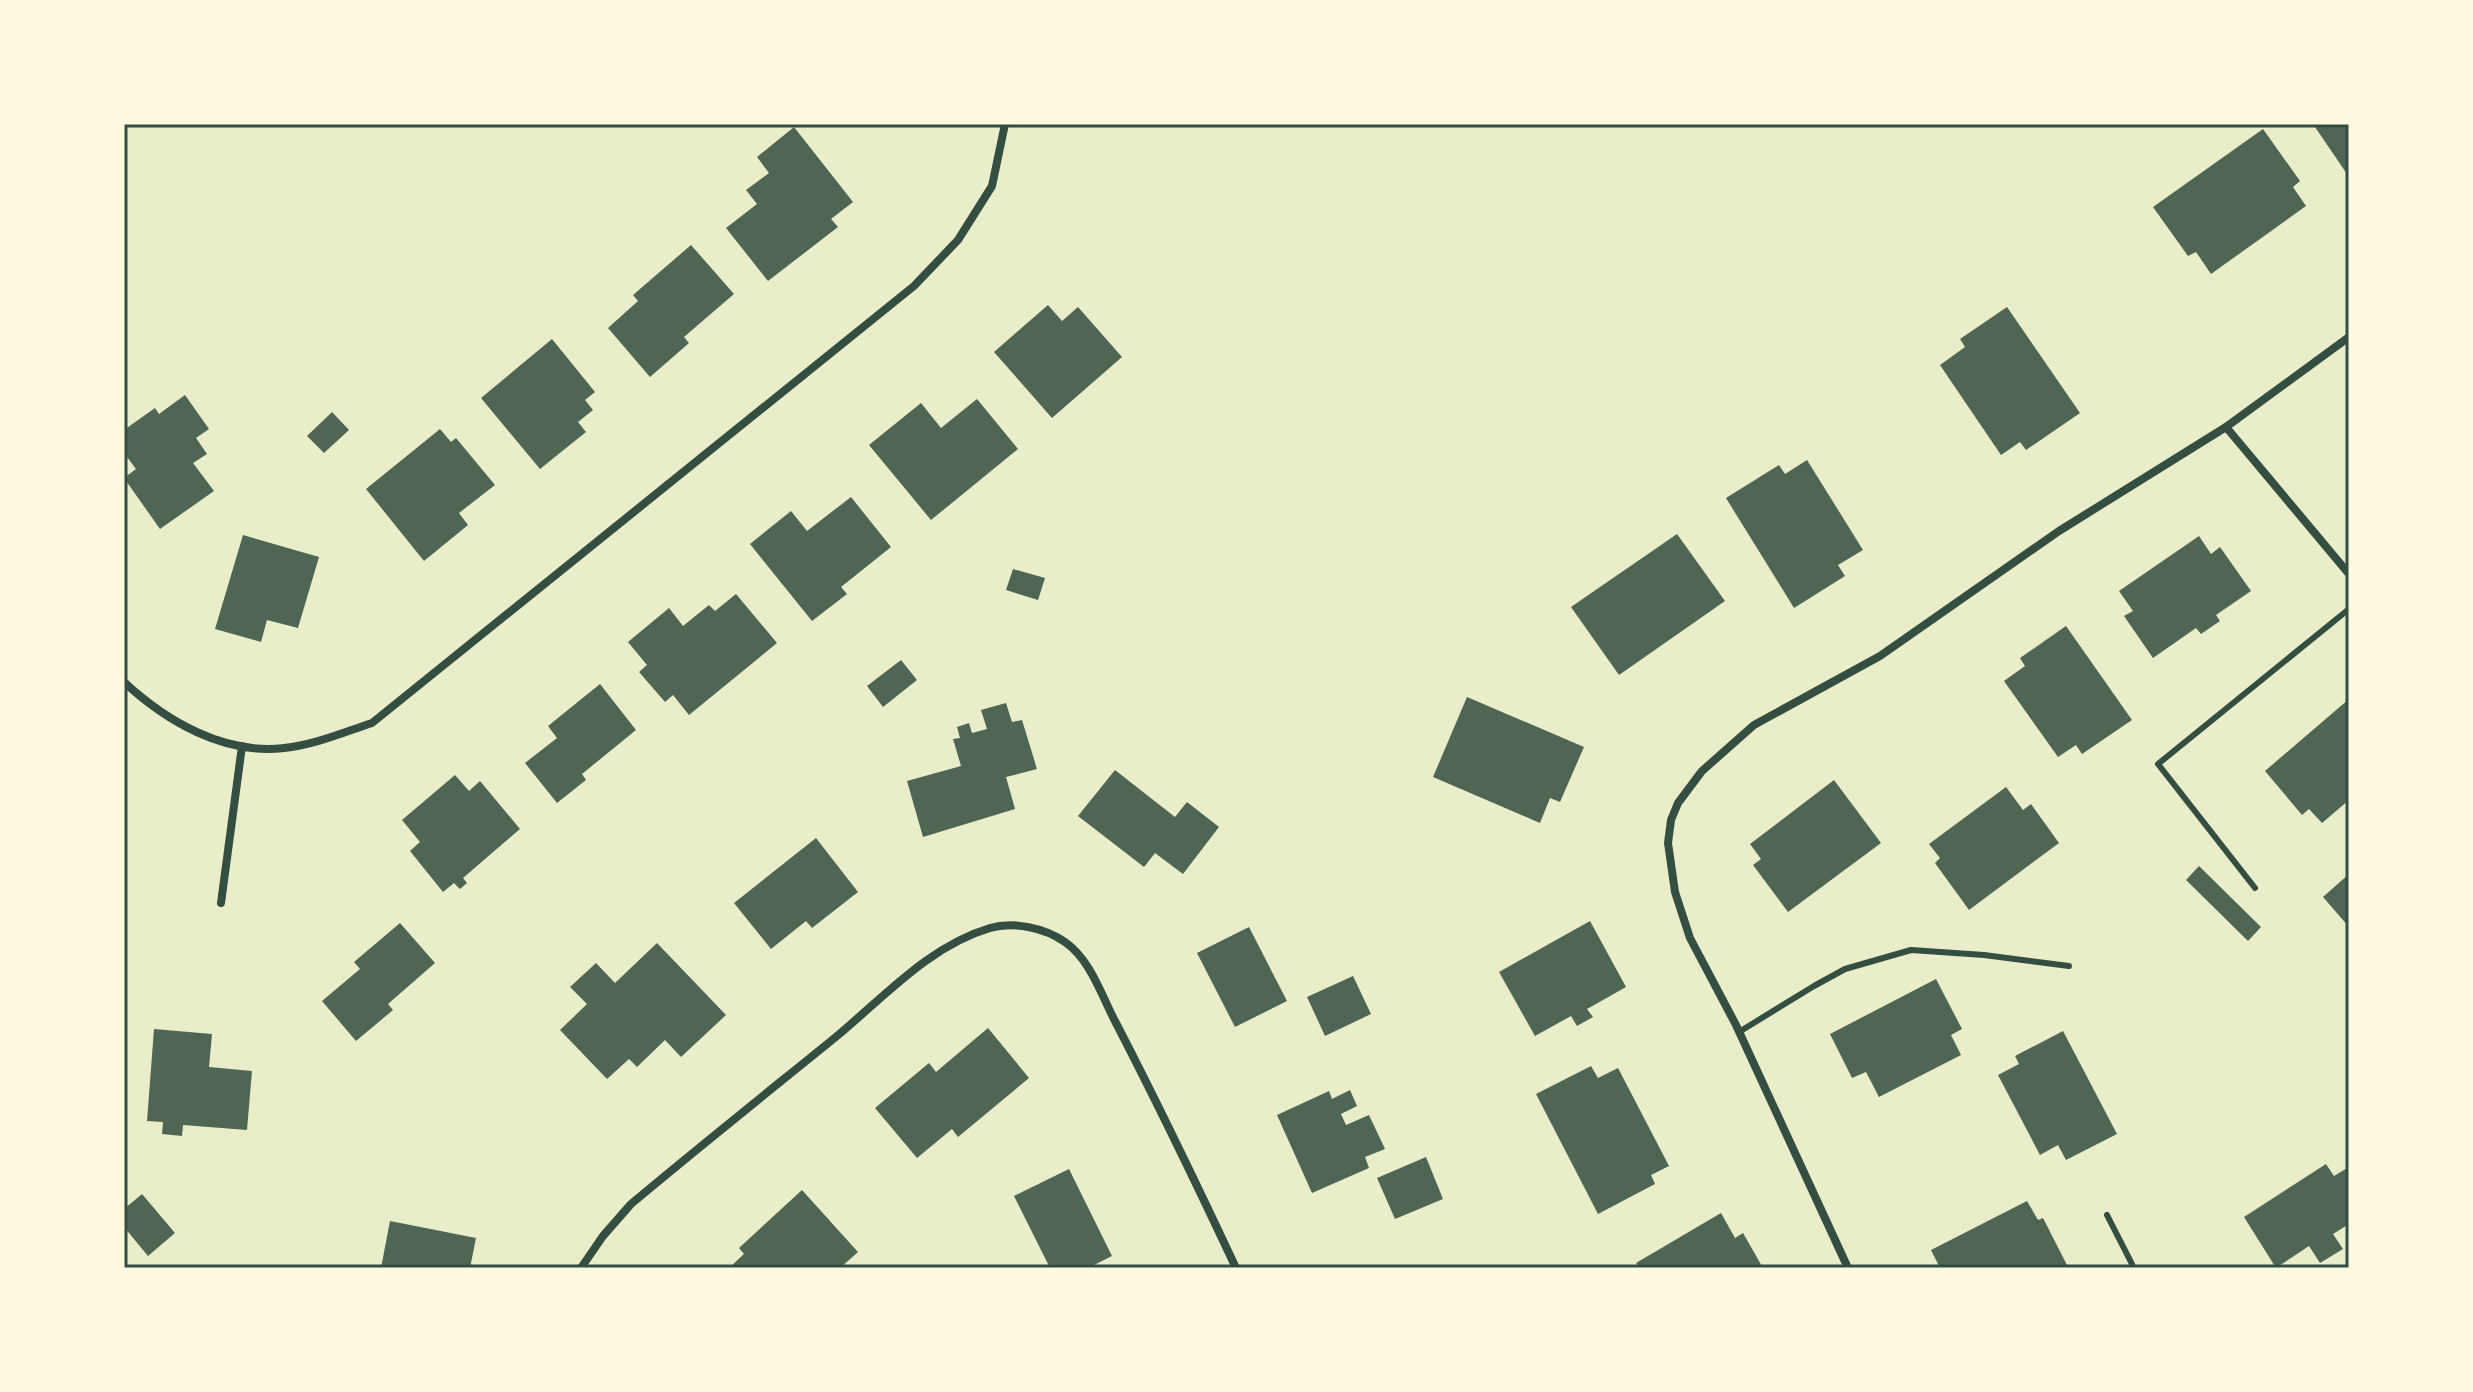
<svg xmlns="http://www.w3.org/2000/svg" width="2473" height="1392" font-family="Signika,sans-serif">
<rect width="100%" height="100%" fill="#e9edc9"/>
<g fill="#4f6655">
<polygon points="2313,124 2349,124 2349,177"/>
<polygon points="794,127 853,202 831,219 838,227 768,281 726,228 757,204 746,190 769,173 757,157"/>
<polygon points="2263,129 2300,181 2293,187 2306,206 2211,274 2196,252 2188,256 2153,207"/>
<polygon points="691,245 734,294 684,337 689,343 650,377 608,328 638,301 633,295"/>
<polygon points="1048,305 1062,321 1078,307 1122,357 1052,418 994,352"/>
<polygon points="2007,307 2080,413 2026,450 2020,442 2001,455 1940,365 1965,347 1960,339"/>
<polygon points="552,339 595,392 585,400 593,410 578,422 586,432 540,469 481,398"/>
<polygon points="185,395 209,429 196,438 207,454 193,463 214,491 160,529 124,478 136,469 124,453 124,430 155,408 159,414"/>
<polygon points="977,399 1018,449 931,520 869,445 921,403 941,428"/>
<polygon points="332,412 349,430 324,453 307,436"/>
<polygon points="440,429 451,442 456,438 495,485 459,513 468,525 424,561 366,489"/>
<polygon points="1807,460 1863,550 1838,565 1845,576 1794,608 1726,498 1779,465 1785,474"/>
<polygon points="851,497 891,547 841,587 847,594 812,621 750,544 791,511 807,531"/>
<polygon points="1677,534 1725,601 1619,675 1571,607"/>
<polygon points="243,535 319,557 298,628 267,620 261,642 215,629"/>
<polygon points="2199,536 2211,554 2220,547 2251,591 2216,615 2220,621 2201,634 2196,628 2153,658 2124,616 2133,611 2119,591"/>
<polygon points="1013,569 1045,578 1038,600 1006,590"/>
<polygon points="736,594 777,643 689,715 673,695 665,702 639,672 647,665 628,642 669,608 683,626 709,605 715,611"/>
<polygon points="2066,626 2132,720 2082,754 2076,745 2058,757 2004,681 2025,666 2020,658"/>
<polygon points="901,660 917,680 883,707 867,686"/>
<polygon points="600,684 636,730 582,774 586,780 557,803 525,763 557,738 548,726"/>
<polygon points="1467,697 1584,747 1560,802 1550,798 1540,823 1433,777"/>
<polygon points="2349,699 2349,800 2322,823 2309,809 2302,815 2265,771"/>
<polygon points="1006,703 1012,722 1022,720 1037,769 1006,777 1015,809 923,837 907,781 961,766 953,739 960,738 957,727 969,723 972,733 987,729 981,710"/>
<polygon points="1115,770 1175,817 1187,802 1219,827 1183,874 1155,853 1144,867 1078,816"/>
<polygon points="455,775 469,791 480,781 520,829 463,878 467,883 460,889 454,883 443,892 410,851 420,842 402,820"/>
<polygon points="1834,780 1881,843 1788,912 1753,865 1761,859 1750,844"/>
<polygon points="2006,787 2023,810 2031,804 2059,843 1969,910 1935,863 1940,858 1929,844"/>
<polygon points="816,838 858,892 812,928 806,921 771,949 734,903"/>
<polygon points="2199,866 2261,927 2248,941 2186,880"/>
<polygon points="2349,874 2349,927 2323,897"/>
<polygon points="1590,921 1626,987 1587,1009 1593,1017 1577,1026 1571,1016 1535,1036 1499,972"/>
<polygon points="400,923 435,963 388,1004 393,1010 356,1041 322,1001 360,969 354,962"/>
<polygon points="1249,927 1287,1001 1235,1027 1197,953"/>
<polygon points="657,943 726,1015 681,1057 665,1040 637,1067 629,1059 607,1079 560,1030 587,1004 570,987 596,963 615,983"/>
<polygon points="1353,976 1371,1014 1325,1036 1307,997"/>
<polygon points="1936,979 1962,1029 1951,1035 1961,1055 1879,1097 1866,1072 1852,1078 1830,1034"/>
<polygon points="988,1028 1029,1078 958,1137 952,1129 917,1158 875,1108 929,1063 936,1072"/>
<polygon points="154,1029 212,1034 209,1067 252,1071 247,1130 183,1125 182,1136 162,1134 163,1122 147,1121"/>
<polygon points="2063,1031 2117,1134 2066,1160 2058,1145 2040,1155 1998,1075 2019,1064 2015,1056"/>
<polygon points="1591,1066 1598,1078 1618,1068 1669,1166 1651,1175 1655,1184 1598,1214 1536,1094"/>
<polygon points="1350,1090 1357,1106 1341,1114 1346,1125 1369,1115 1385,1149 1365,1157 1369,1168 1312,1193 1277,1115 1329,1091 1332,1099"/>
<polygon points="1426,1157 1443,1199 1395,1219 1377,1178"/>
<polygon points="2326,1164 2334,1176 2349,1167 2349,1224 2333,1234 2343,1249 2320,1263 2309,1246 2276,1268 2244,1217"/>
<polygon points="1069,1169 1112,1256 1088,1268 1050,1268 1014,1196"/>
<polygon points="802,1190 858,1252 840,1268 729,1268 744,1254 739,1248"/>
<polygon points="142,1194 175,1233 148,1256 124,1227 124,1209"/>
<polygon points="2027,1201 2038,1220 2043,1218 2068,1267 1940,1268 1931,1250"/>
<polygon points="1721,1213 1735,1238 1743,1233 1763,1268 1639,1268 1636,1263"/>
<polygon points="390,1221 476,1238 470,1268 381,1268"/>
</g>
<g fill="none" stroke-linecap="round" stroke-linejoin="round">
<g stroke="#344e41" stroke-width="6">
<polyline points="2255,888 2158,764 2349,609"/>
<polyline points="1739,1032 1814,986 1845,969 1911,950 1984,955 2069,966"/>
<polyline points="2107,1215 2134,1268"/>
</g>
<g stroke="#344e41" stroke-width="8">
<polyline points="2226,427 2349,574"/>
<path d="M124,682c42,39 100,73 160,66 30,-3 60,-16 88,-25l542,-437 44,-46 34,-54 13,-62"/>
<polyline points="221,903 242,746"/>
<path d="M581,1268l22,-32 28,-32c68,-57 137,-112 206,-168 47,-39 92,-90 153,-108 23,-7 55,0 75,14 26,18 37,55 51,81 42,81 81,162 120,245"/>
<polyline points="1848,1268 1736,1025 1690,938 1675,892 1668,843 1671,820 1678,803 1702,771 1754,725 1880,656 2059,531 2226,427 2349,337"/>
</g>
</g>
<rect width="2473" height="1392" fill="none" stroke="#fefae0" stroke-width="252"/>
<rect x="126" y="126" width="2221" height="1140" fill="none" stroke="#344e41" stroke-width="3"/>
</svg>
